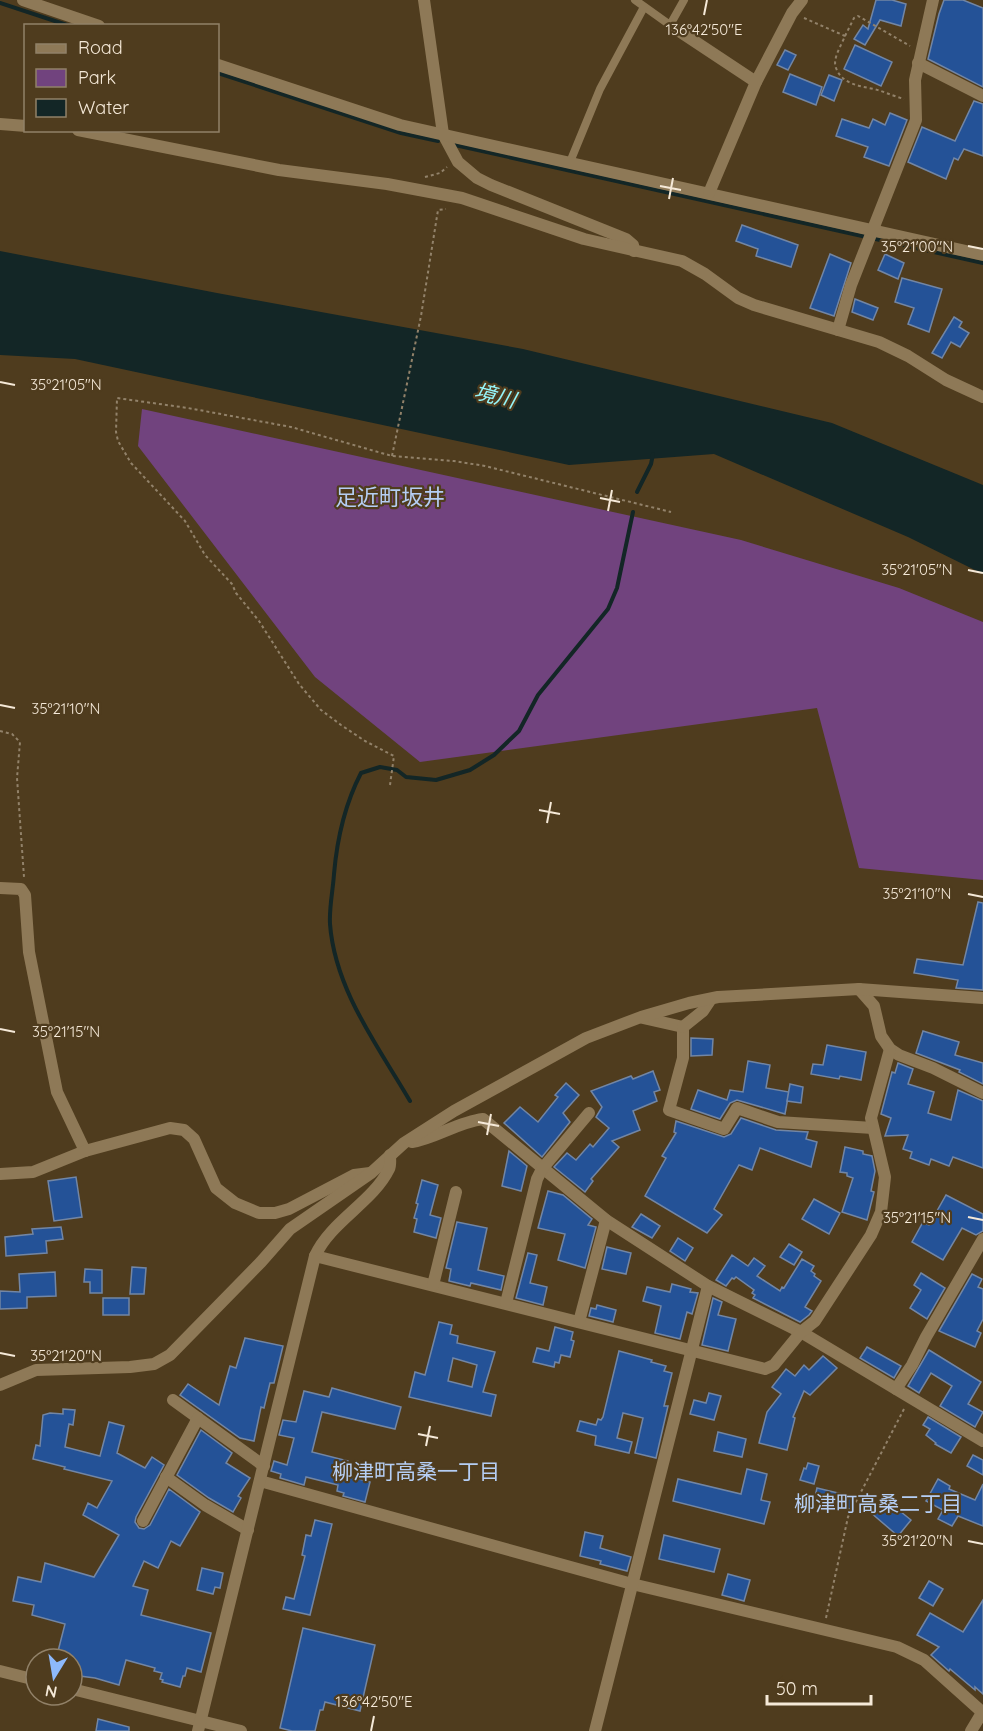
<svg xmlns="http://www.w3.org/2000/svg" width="983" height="1731" font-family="Quicksand,'Noto Sans JP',sans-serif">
<rect width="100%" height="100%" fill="#4f3c1e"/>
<polygon fill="#71437e" points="142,409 741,540 899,588 983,622 983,880 859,868 817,708 420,762 315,677 138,446"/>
<polygon fill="#132626" points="0,251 217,293 523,349 832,423 983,485 983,574 908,537 714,454 569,465 75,359 0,355"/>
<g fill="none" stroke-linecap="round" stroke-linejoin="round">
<g stroke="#132626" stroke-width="4">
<polyline points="0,3 70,26"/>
<polyline points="218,73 401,133 438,141"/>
<polyline points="455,145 983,263"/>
<polyline points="637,492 651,464 653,454"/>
<path d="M410,1101c-32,-55 -75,-111 -80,-177 -1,-16 3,-34 4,-50 3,-35 11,-70 27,-101l19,-6 17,3 9,7 30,3 34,-10 24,-15 25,-24 19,-36 70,-86 9,-21 16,-76"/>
</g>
</g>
<g fill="#245297" stroke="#7286a5" stroke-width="1.5" fill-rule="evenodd">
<polygon points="876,0 892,0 906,4 901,26 880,20 865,45 854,39 863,25 868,29"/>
<polygon points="944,0 963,0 983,8 983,87 928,59 939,14"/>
<polygon points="855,45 892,62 881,86 844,69"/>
<polygon points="785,50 796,55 788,70 777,65"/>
<polygon points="790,74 822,87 816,105 783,92"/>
<polygon points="829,75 842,80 834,101 821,95"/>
<polygon points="974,101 983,104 983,156 964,149 958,160 954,158 946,179 908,162 922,127 955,141"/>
<polygon points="890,113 907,120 889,166 864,157 868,147 836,136 842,119 869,128 873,119 885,125"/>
<polygon points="742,225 798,245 791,267 756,256 758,249 736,241"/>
<polygon points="830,254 851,263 834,316 810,308"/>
<polygon points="885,254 904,263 898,279 878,270"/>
<polygon points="902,278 942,289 929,332 908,324 914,308 895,302"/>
<polygon points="855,299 878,308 873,320 852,312"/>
<polygon points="954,317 962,322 959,327 969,333 960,347 951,342 942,358 932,353"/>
<polygon points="978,902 983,903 983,990 956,988 958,980 914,973 917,959 963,965"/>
<polygon points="923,1031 959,1042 955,1055 983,1063 983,1084 959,1072 960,1070 916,1053"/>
<polygon points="691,1038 713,1039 712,1055 691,1056"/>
<polygon points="827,1045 866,1052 861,1080 840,1076 839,1079 811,1074 813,1064 823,1065"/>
<polygon points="748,1061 770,1065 766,1088 789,1092 785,1114 737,1100 730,1103 720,1119 691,1109 698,1090 727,1100 730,1090 743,1092"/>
<polygon points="898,1063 913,1069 908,1084 934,1092 928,1113 951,1120 958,1090 983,1101 983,1168 953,1157 949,1166 931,1159 929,1165 910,1158 912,1152 903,1149 908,1135 885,1136 891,1118 881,1114 892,1072 895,1073"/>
<polygon points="653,1071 660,1090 654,1092 657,1101 633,1111 640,1130 612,1141 619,1147 591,1179 593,1181 585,1192 554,1167 567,1153 576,1160 590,1144 593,1147 609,1128 596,1117 602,1107 591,1091 631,1076 633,1079"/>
<polygon points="566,1083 579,1095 563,1113 570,1122 542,1157 504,1123 520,1107 538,1122 558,1097 555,1095"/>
<polygon points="790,1084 803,1087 801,1103 787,1101"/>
<polygon points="741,1118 776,1130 808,1132 806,1139 817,1142 811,1167 760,1148 752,1170 739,1165 714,1209 722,1215 707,1233 645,1196 666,1158 662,1156 676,1133 674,1132 676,1121 724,1137 731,1134"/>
<polygon points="845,1147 863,1151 863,1154 872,1156 875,1171 871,1191 874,1192 867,1220 842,1212 853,1178 847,1176 847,1173 840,1172"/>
<polygon points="509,1151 527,1166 521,1191 502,1186"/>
<polygon points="76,1177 82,1217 54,1221 48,1181"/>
<polygon points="422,1180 438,1185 430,1215 441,1218 436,1238 414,1232 417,1219 414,1218 418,1204 416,1203"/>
<polygon points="548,1191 563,1195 592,1219 588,1225 596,1227 585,1268 558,1260 565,1234 538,1228"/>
<polygon points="946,1195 983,1214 983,1231 976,1235 962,1228 943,1260 912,1242 923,1222 929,1225"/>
<polygon points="814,1199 840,1213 829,1234 802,1219"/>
<polygon points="641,1214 660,1226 652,1238 632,1227"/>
<polygon points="457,1222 487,1228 478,1270 504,1276 501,1290 471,1283 470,1286 449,1281 451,1269 446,1268"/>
<polygon points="61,1227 63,1239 46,1241 47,1253 6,1256 5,1237 33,1234 32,1229"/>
<polygon points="678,1238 693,1248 685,1261 670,1251"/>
<polygon points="789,1244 802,1252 794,1265 780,1257"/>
<polygon points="607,1247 631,1253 626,1274 602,1269"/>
<polygon points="528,1253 537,1255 530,1283 547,1287 543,1305 516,1298"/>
<polygon points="732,1255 748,1266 754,1258 765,1266 757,1276 780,1291 782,1287 784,1288 802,1259 814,1266 811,1271 815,1274 814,1276 821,1281 805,1307 812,1311 809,1315 800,1322 753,1298 755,1295 752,1293 754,1290 736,1277 734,1279 732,1278 726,1286 716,1280"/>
<polygon points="132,1267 146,1268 144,1294 130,1294"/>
<polygon points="85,1269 102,1270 102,1293 90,1293 90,1282 84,1282"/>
<polygon points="55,1272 56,1296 27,1297 27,1308 0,1309 0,1291 20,1292 19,1274"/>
<polygon points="921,1273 945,1288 927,1319 910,1308 921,1290 914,1285"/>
<polygon points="972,1274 982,1279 978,1287 983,1289 983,1319 977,1331 981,1333 975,1347 939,1331"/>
<polygon points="672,1284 691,1289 690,1292 698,1293 692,1314 687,1312 680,1339 655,1333 661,1306 643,1301 647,1287 670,1292"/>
<rect x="103" y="1298" width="26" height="17"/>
<polygon points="713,1298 722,1302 718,1315 736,1319 728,1351 702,1345"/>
<polygon points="597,1305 616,1310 613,1322 589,1316 591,1308 596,1309"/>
<path d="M439,1322l13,3 -2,9 8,2 -1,7 38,9 -12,40 13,3 -5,21 -82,-19 6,-25 10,3zM453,1358l24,7 -5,22 -24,-6z"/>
<polygon points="555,1327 573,1332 571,1340 574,1341 570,1357 561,1355 559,1363 555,1362 554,1367 533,1362 537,1348 549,1351"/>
<polygon points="245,1338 283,1346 274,1383 270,1383 264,1408 261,1407 254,1441 240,1438 180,1395 188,1384 219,1405 230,1366 236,1368"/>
<polygon points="867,1347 901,1366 894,1378 860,1358"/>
<polygon points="929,1350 981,1382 968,1404 983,1412 975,1427 940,1406 952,1386 931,1373 919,1393 908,1386"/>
<polygon points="619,1351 652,1360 651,1362 666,1366 664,1371 672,1373 664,1406 668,1406 656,1458 635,1453 643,1418 623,1413 617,1438 632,1442 629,1453 595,1445 596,1436 577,1431 580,1421 596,1425 598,1419 601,1420 603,1417"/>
<polygon points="823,1356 837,1368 810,1395 804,1391 793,1417 795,1418 787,1450 759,1443 767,1412 781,1394 772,1387 786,1369 795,1376 804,1365 809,1370"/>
<polygon points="332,1388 401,1407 395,1429 322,1412 312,1452 348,1461 344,1475 370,1482 365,1502 343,1496 344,1493 337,1491 338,1485 306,1477 304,1485 280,1478 281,1474 271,1471 274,1461 287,1465 294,1438 279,1435 283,1420 296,1422 304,1391 329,1397"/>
<polygon points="709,1393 721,1396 714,1420 690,1414 694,1400 706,1403"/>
<polygon points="63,1409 75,1410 73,1425 69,1424 65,1447 100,1456 109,1422 124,1426 117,1453 145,1468 152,1457 164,1465 136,1517 135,1522 139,1528 144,1529 150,1525 169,1489 200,1512 180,1546 171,1541 158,1568 144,1561 133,1586 148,1590 141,1615 211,1633 201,1672 187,1668 185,1676 183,1676 180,1687 162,1682 163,1680 160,1679 162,1673 154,1671 155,1668 126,1660 119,1685 95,1678 72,1675 72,1659 56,1659 65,1624 32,1615 34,1605 13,1601 18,1577 41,1582 45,1563 94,1577 119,1535 83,1515 88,1503 97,1508 112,1481 64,1469 65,1467 33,1459 36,1445 40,1446 43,1415 50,1413 63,1414"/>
<polygon points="928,1417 961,1437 951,1453 935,1444 936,1443 926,1435 930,1429 923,1425"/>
<polygon points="201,1430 232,1453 226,1463 250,1478 238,1496 241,1498 233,1512 209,1498 177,1475"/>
<polygon points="718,1432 746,1439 742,1457 714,1451"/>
<polygon points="973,1455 983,1460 983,1475 967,1466"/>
<polygon points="808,1463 819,1466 814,1484 800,1480 804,1468 806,1469"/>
<polygon points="747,1469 767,1474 761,1500 770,1502 764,1524 673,1501 678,1479 741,1494"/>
<polygon points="938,1479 950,1486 949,1489 975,1500 983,1484 983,1526 958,1516 952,1526 938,1519 943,1510 926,1501"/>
<polygon points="817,1488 855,1497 854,1503 850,1509 814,1501"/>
<polygon points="890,1503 911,1520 898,1536 870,1512 877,1504 884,1510"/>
<polygon points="315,1520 332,1524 310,1615 283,1609 286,1597 294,1599 305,1556 302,1555 306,1535 311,1536"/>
<polygon points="585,1532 603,1536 600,1548 631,1557 627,1571 600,1564 601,1561 580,1556"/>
<polygon points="664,1535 720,1549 714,1572 659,1559"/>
<polygon points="202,1568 223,1573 220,1588 215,1587 213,1594 197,1590"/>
<polygon points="728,1574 750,1580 744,1601 722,1595"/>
<polygon points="929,1581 943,1589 933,1606 919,1598"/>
<polygon points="983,1600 983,1694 975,1687 975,1690 950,1669 949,1671 931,1655 939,1647 917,1635 930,1613 963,1632"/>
<polygon points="303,1628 375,1645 360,1711 325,1702 323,1710 320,1710 315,1731 292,1731 280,1728"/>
<polygon points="98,1719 129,1727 129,1731 96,1731"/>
</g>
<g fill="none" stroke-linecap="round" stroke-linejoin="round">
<g stroke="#92826a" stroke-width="2" stroke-dasharray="3 3" stroke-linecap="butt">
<path d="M804,18l41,18c-3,8 -13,23 -9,32 7,19 30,18 45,23 8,3 16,6 23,8"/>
<polyline points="845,36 854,18 858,16 910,46"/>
<polyline points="425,177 440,173 447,167"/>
<polyline points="392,456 421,316 438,210 446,209"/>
<polyline points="0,731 12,734 20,742 17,778 24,877"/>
<polyline points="390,785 394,756 365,741 341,725 321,710 299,684 259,621 236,593 232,584 205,555 185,521 131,463 118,441 116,432 117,398 188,408 291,427 392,456 454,461 485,466 671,512"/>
<polyline points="826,1618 848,1517 904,1409"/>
</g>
<g stroke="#8e7957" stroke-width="8">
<polyline points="635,0 670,25 684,0"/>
<polyline points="570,162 600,89 644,7"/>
</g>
<g stroke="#8e7957" stroke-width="12">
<polyline points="23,0 99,26"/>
<polyline points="424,0 443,134 458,162 477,178 491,185 626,239 633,245 634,251"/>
<polyline points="670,25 756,82"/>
<polyline points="918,63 983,96"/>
<polyline points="218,65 400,125 983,255"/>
<polyline points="0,124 26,126"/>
<polyline points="78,130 279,170 387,184 462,198 584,239 682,261 705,274 738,298 754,305 879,342 908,356 946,380 983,397"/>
<polyline points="709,193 756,82 792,13 802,0"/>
<polyline points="838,330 851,285 916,120 915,80 933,0"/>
<polyline points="0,888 21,889 25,895 29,952 57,1092 85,1151"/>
<polyline points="859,989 874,1006 881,1036 890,1049 899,1055 933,1068 983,1093"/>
<polyline points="643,1018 683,1027 683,1058 669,1110 724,1129 737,1108 778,1122 873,1128"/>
<polyline points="683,1027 703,1011 711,999"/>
<path d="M412,1142c24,-4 46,-20 71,-23l123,101 102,66 93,46 182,109"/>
<polyline points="0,1174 33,1172 85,1151 170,1128 184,1130 194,1139 216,1188 235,1203 259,1213 275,1213 289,1209 354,1175 370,1173"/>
<polyline points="315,1256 765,1369 774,1365 801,1332 815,1321 871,1235 881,1212 885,1177 871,1118 890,1049"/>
<polyline points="433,1285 456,1192"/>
<polyline points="506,1303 537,1179 542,1169 589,1113"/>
<polyline points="579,1322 606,1220"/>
<polyline points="0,1385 36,1370 130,1367 154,1364 170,1355 261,1262 290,1229 371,1173 404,1143 454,1111 586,1038 641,1017 689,1003 718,997 859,989 983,998"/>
<polyline points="896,1389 912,1365 926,1337 983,1239"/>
<polyline points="173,1400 264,1466"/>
<polyline points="166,1477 205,1505 248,1530"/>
<polyline points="260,1481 632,1584 897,1647 924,1660 982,1712"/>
<polyline points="143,1521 198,1418"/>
<polyline points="0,1671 36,1680"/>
<polyline points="72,1689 241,1731"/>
<path d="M198,1731l117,-475c16,-35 58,-54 74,-87 2,-4 1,-9 1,-14"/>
<polyline points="595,1731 708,1286"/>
<polyline points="971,1731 983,1711"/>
</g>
</g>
<path fill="none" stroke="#f5e9d8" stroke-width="2" d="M704,15l3,-15M660,186l21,4M669,199l4,-21M968,246l15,3M0,382l15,3M600,498l20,4M608,511l4,-21M968,570l15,3M0,705l15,3M539,810l21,4M547,823l4,-21M968,894l15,3M0,1029l15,3M478,1122l21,4M487,1135l4,-21M968,1217l15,3M0,1353l15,3M418,1434l20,4M426,1446l4,-20M968,1541l15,3M371,1731l3,-15"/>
<g text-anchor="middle" stroke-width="4.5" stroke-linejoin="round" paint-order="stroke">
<g font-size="21" font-style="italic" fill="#95f5f9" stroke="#4f3c1e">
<text transform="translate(495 396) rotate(14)" y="7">境川</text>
</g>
<g font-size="21" fill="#b5cef4" stroke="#4f3c1e">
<text x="416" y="1479">柳津町高桑一丁目</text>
<text x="878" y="1511">柳津町高桑二丁目</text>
</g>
<g font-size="22" fill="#b5cef4" stroke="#4f3c1e">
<text x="390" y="505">足近町坂井</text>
</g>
</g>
<g font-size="15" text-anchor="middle" fill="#f5e9d8" stroke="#4f3c1e" stroke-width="4.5" stroke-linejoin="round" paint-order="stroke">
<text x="704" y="35">136°42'50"E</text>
<text x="917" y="252">35°21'00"N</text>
<text x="66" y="390">35°21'05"N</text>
<text x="917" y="575">35°21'05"N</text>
<text x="66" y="714">35°21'10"N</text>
<text x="917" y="899">35°21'10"N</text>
<text x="66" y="1037">35°21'15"N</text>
<text x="917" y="1223">35°21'15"N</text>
<text x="66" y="1361">35°21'20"N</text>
<text x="917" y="1546">35°21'20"N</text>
<text x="374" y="1707">136°42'50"E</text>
</g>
<rect x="24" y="24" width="195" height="108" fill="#4f3c1e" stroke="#918168" stroke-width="1.5"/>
<rect x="36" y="44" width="30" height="9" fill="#8e7957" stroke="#918168" stroke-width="1.5"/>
<text x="78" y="54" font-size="18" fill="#f5e9d8">Road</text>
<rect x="36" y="69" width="30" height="18" fill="#71437e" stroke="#918168" stroke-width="1.5"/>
<text x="78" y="84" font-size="18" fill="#f5e9d8">Park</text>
<rect x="36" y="99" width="30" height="18" fill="#132626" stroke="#918168" stroke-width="1.5"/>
<text x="78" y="114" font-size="18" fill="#f5e9d8">Water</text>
<g transform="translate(54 1677) rotate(191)"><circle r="28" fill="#4f3c1e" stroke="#918168" stroke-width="1.5"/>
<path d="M0-4.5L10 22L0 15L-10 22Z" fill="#8db9fc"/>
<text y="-9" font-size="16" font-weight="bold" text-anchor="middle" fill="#f5e9d8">N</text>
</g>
<path d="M767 1695v9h104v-9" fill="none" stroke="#f5e9d8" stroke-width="3"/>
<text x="776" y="1695" font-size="18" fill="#f5e9d8" stroke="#4f3c1e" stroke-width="4.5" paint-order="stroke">50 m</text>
</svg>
